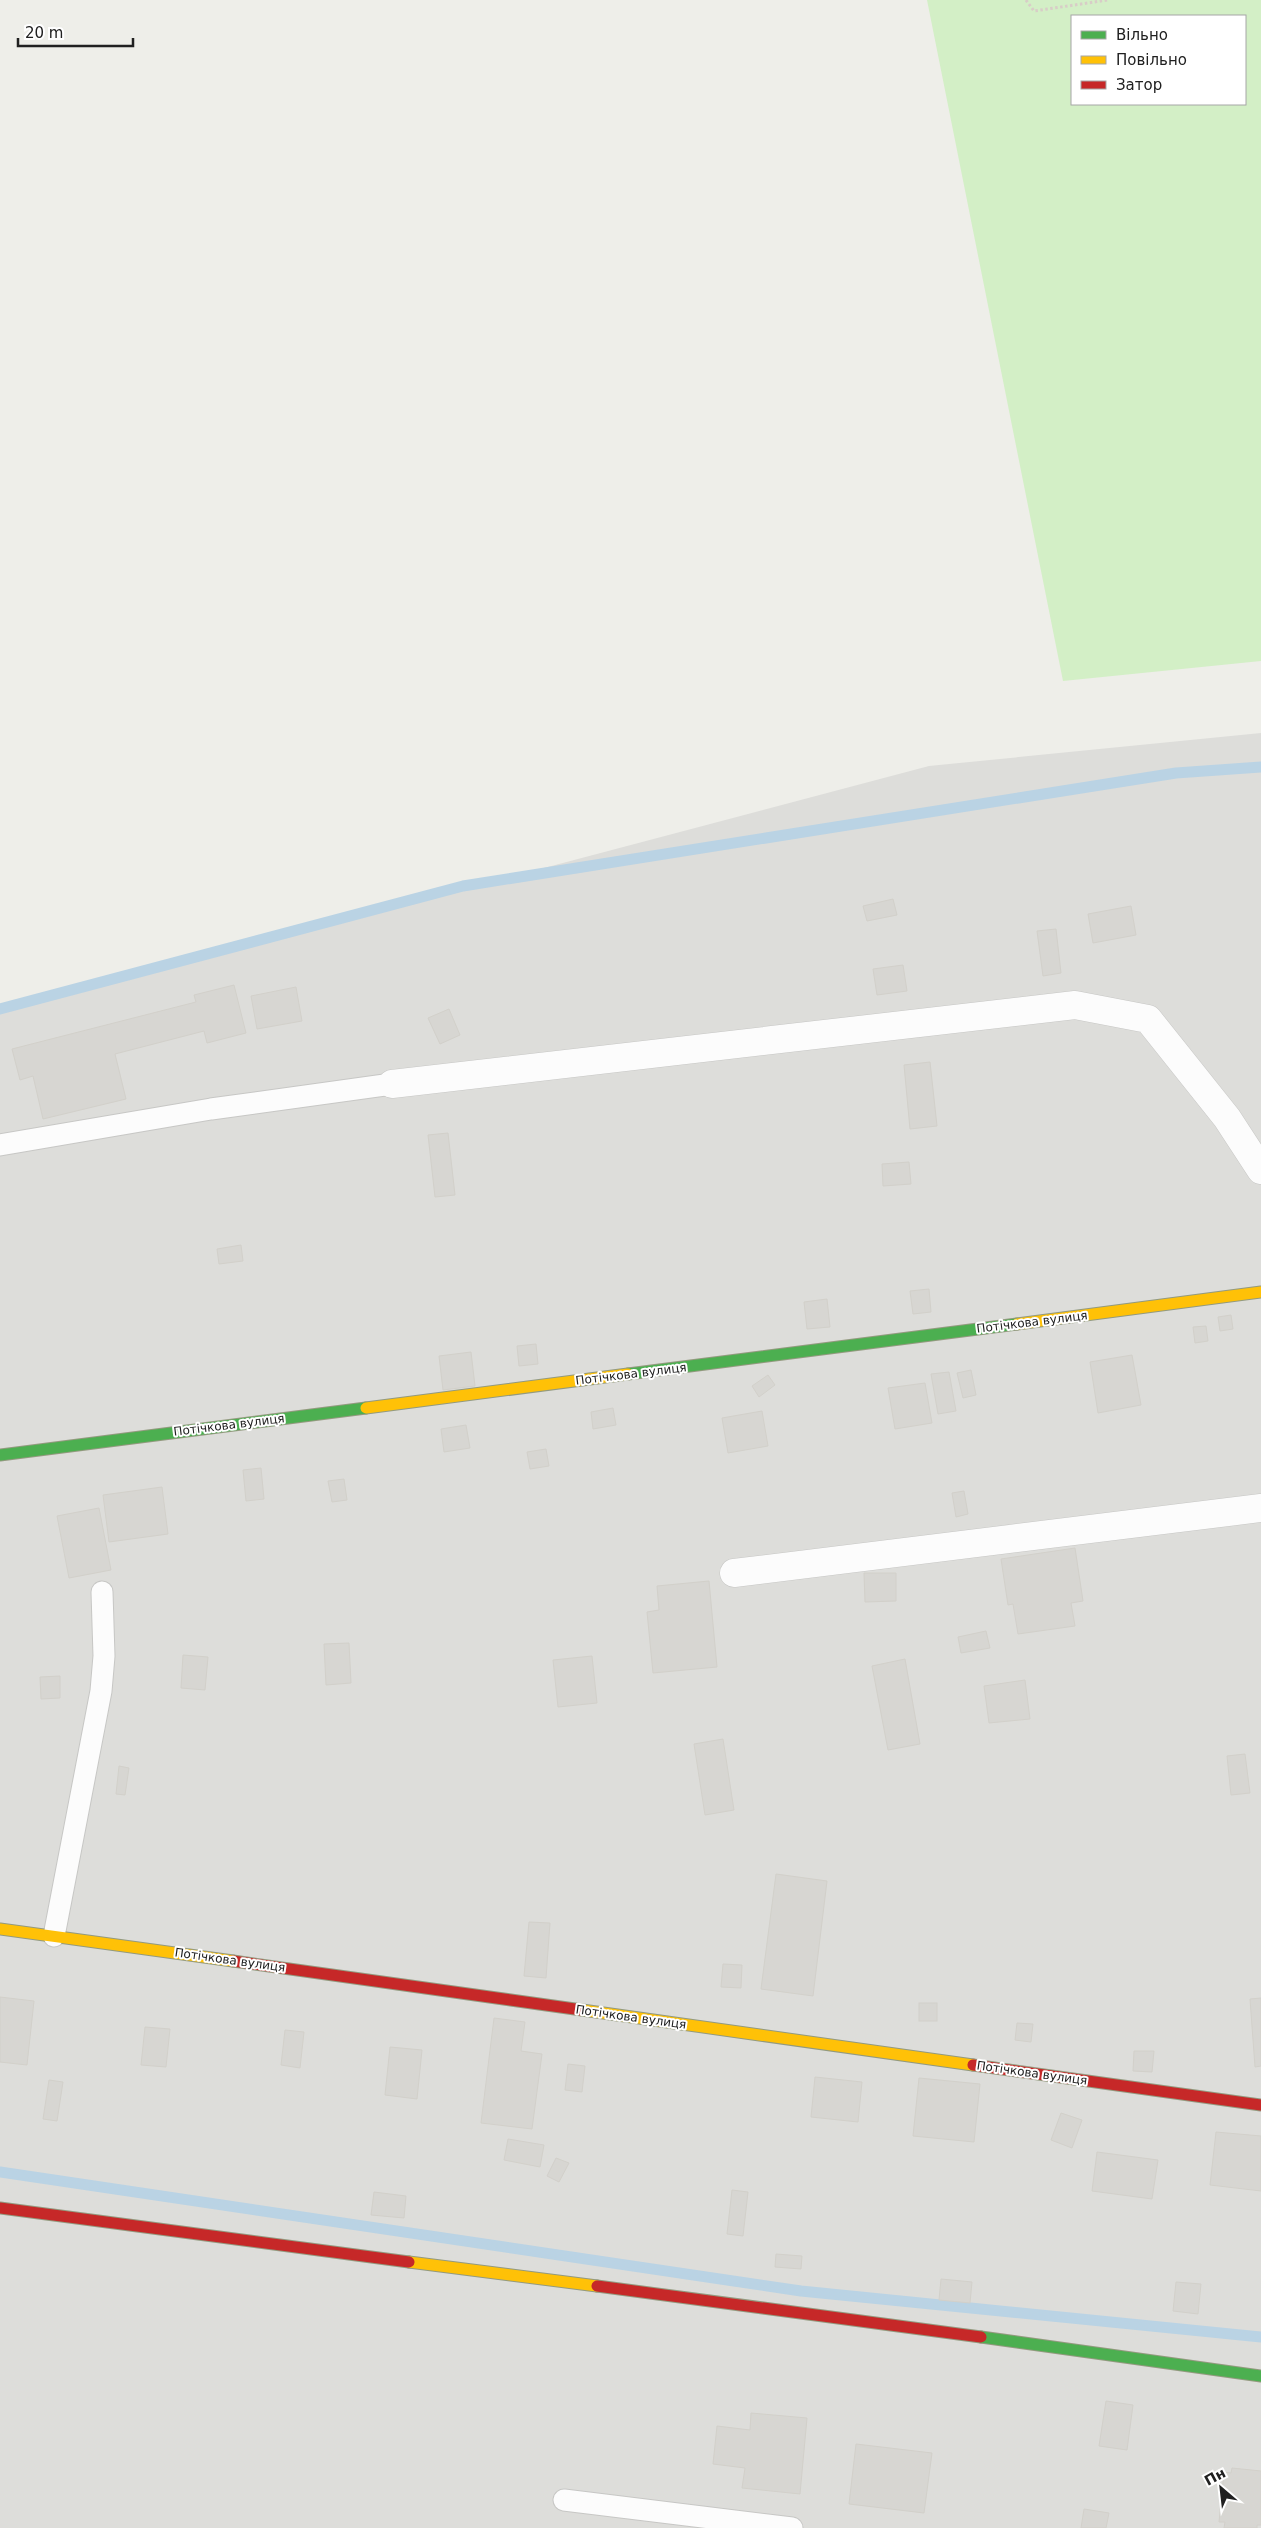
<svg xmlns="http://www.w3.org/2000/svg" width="1261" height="2528" font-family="'DejaVu Sans',sans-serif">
<rect width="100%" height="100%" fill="#eeeee9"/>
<polygon fill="#ddddda" points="1261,733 1261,2528 0,2528 0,1012 929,766"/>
<path fill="#d3efc6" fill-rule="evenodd" d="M927,0h334v661l-198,20zM1072,16h173v88h-173z"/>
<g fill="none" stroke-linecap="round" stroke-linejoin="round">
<g stroke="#bad3e4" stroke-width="11">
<polyline points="0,1009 463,886 1176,773 1261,767"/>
<polyline points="0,2172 801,2291 1261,2337"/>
</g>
</g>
<g fill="#d7d6d2" stroke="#d2d0ca">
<polygon points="893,899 897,915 867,921 863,906"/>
<polygon points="1131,906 1136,935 1093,943 1088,914"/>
<polygon points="1056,929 1061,973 1043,976 1037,931"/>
<polygon points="903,965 907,991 877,995 873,969"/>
<polygon points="234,985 246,1033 207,1043 204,1031 115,1054 126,1099 43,1119 33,1076 20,1080 12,1049 196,1002 194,995"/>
<polygon points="296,987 302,1021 257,1029 251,996"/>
<polygon points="449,1009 460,1035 440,1044 428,1018"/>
<polygon points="930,1062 937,1126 910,1129 904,1065"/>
<polygon points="448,1133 455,1195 435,1197 428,1135"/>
<polygon points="909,1162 911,1184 883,1186 882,1164"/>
<polygon points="241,1245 243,1261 219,1264 217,1249"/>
<polygon points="929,1289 931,1312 913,1314 910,1291"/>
<polygon points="827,1299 830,1327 807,1329 804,1302"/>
<polygon points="1231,1315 1233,1329 1220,1331 1218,1317"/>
<polygon points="1206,1326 1208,1341 1195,1343 1193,1327"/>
<polygon points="536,1344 538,1364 519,1366 517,1346"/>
<polygon points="471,1352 475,1386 443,1390 439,1356"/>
<polygon points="1132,1355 1141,1405 1098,1413 1090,1362"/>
<polygon points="971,1370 976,1395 963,1398 957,1373"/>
<polygon points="949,1372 956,1411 938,1414 931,1374"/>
<polygon points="768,1375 775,1385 759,1397 752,1386"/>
<polygon points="925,1383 932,1423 895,1429 888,1388"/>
<polygon points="613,1408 616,1425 593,1429 591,1412"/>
<polygon points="762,1411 768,1446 728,1453 722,1418"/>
<polygon points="466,1425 470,1448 444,1452 441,1429"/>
<polygon points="546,1449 549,1466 530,1469 527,1452"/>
<polygon points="261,1468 264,1499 246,1501 243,1470"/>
<polygon points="344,1479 347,1500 332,1502 328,1481"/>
<polygon points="162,1487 168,1534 109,1542 103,1495"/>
<polygon points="964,1491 968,1514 956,1517 952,1493"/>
<polygon points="99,1508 111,1570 69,1578 57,1516"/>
<polygon points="1075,1548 1083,1601 1071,1603 1075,1626 1018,1634 1013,1604 1008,1605 1001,1559"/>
<polygon points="864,1573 896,1573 896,1601 865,1602"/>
<polygon points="709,1581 717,1667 653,1673 647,1612 659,1610 657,1586"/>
<polygon points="986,1631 990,1648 961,1653 958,1637"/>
<polygon points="349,1643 351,1683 326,1685 324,1644"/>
<polygon points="183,1655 208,1657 205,1690 181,1688"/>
<polygon points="592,1656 597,1703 558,1707 553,1660"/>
<polygon points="905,1659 920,1744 888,1750 872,1666"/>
<polygon points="60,1676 60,1698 41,1699 40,1677"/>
<polygon points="1025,1680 1030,1719 989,1723 984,1686"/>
<polygon points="723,1739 734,1810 705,1815 694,1744"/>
<polygon points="1245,1754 1250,1793 1231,1795 1227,1756"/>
<polygon points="119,1766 129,1768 125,1795 116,1794"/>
<polygon points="776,1874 827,1881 813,1996 761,1989"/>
<polygon points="529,1922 550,1923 546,1978 524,1976"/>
<polygon points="723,1964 742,1965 741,1988 721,1987"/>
<polygon points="0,1997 34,2001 27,2065 0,2062"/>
<polygon points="1261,1998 1261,2066 1255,2067 1250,1999"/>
<rect x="919" y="2003" width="18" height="18"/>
<polygon points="494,2018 525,2022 521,2051 542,2054 532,2129 481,2123"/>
<polygon points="1017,2023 1033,2024 1031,2042 1015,2040"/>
<polygon points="145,2027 170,2029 166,2067 141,2065"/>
<polygon points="285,2030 304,2032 300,2068 281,2065"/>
<polygon points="390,2047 422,2050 417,2099 385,2095"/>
<polygon points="1134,2051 1154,2051 1152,2072 1133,2071"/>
<polygon points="568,2064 585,2066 582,2092 565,2090"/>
<polygon points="815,2077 862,2082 858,2122 811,2117"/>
<polygon points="919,2078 980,2084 974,2142 913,2136"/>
<polygon points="49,2080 63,2082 57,2121 43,2119"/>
<polygon points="1061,2113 1082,2120 1072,2148 1051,2140"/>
<polygon points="1216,2132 1261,2136 1261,2191 1210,2185"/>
<polygon points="508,2139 544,2145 540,2167 504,2160"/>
<polygon points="1097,2152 1158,2160 1152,2199 1092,2191"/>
<polygon points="556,2158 569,2163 559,2182 547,2176"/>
<polygon points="732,2190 748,2192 743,2236 727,2234"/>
<polygon points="374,2192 406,2196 404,2218 371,2215"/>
<polygon points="776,2254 802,2256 801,2269 775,2267"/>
<polygon points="941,2279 972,2282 970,2303 939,2300"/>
<polygon points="1176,2282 1201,2284 1198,2314 1173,2311"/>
<polygon points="1106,2401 1133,2405 1127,2450 1099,2446"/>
<polygon points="751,2413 807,2418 800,2494 742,2488 745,2468 713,2464 717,2426 750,2430"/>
<polygon points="856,2444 932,2453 924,2513 849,2504"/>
<polygon points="1232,2468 1261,2471 1261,2525 1257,2525 1257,2528 1224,2528 1225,2522 1219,2522 1224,2472 1231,2473"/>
<polygon points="1084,2509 1109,2513 1106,2528 1081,2528"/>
</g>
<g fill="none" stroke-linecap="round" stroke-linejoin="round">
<g stroke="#c7c7c5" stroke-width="23">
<g id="lane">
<polyline points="0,1145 211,1109 392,1084"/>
<polyline points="54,1936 101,1691 104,1656 102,1592"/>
<polyline points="564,2500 792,2528"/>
</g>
</g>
<g stroke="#c7c7c5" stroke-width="29">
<g id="street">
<polyline points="392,1084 1075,1005 1148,1019 1227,1118 1261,1170"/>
<polyline points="734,1573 1261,1508"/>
</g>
</g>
<g stroke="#939a7f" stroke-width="13">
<g id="fast">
<polyline points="628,1374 1017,1324"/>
<polyline points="0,1455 366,1408"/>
<polyline points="981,2337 1261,2376"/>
</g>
</g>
<g stroke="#939a7f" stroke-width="13">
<g id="slow">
<polyline points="1017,1324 1261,1292"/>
<polyline points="366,1408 628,1374"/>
<polyline points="0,1929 233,1961"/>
<polyline points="582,2010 973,2065"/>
<polyline points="409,2262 597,2286"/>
</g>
</g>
<g stroke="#939a7f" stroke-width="13">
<g id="jam">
<polyline points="233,1961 582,2010"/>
<polyline points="973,2065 1261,2105"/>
<polyline points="0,2208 409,2262"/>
<polyline points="597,2286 981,2337"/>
</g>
</g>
<polyline stroke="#d8cdc7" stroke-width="3" stroke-dasharray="2.5 2.5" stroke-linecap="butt" points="1026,0 1034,11 1108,0"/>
<use href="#lane" stroke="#fcfcfc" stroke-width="21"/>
<use href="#street" stroke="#fcfcfc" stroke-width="28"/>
<use href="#fast" stroke="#4caf50" stroke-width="11"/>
<use href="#slow" stroke="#ffc107" stroke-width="11"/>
<use href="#jam" stroke="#c62828" stroke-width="11"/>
</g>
<g text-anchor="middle" stroke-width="4" stroke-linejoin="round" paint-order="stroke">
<g font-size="12" fill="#202020" stroke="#fff">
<text transform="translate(1032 1322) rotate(-7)" y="4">Потічкова вулиця</text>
<text transform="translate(631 1374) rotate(-7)" y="4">Потічкова вулиця</text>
<text transform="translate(229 1425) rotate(-7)" y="4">Потічкова вулиця</text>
<text transform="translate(230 1960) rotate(8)" y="4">Потічкова вулиця</text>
<text transform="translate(631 2017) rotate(8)" y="4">Потічкова вулиця</text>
<text transform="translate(1032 2073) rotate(8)" y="4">Потічкова вулиця</text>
</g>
</g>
<rect x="1071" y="15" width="175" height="90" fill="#ffffff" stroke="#a6a6a6"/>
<rect x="1081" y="31" width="25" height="8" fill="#4caf50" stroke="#a6a6a6"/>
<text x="1116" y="40" font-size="15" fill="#202020">Вільно</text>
<rect x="1081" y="56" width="25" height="8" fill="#ffc107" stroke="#a6a6a6"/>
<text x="1116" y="65" font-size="15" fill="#202020">Повільно</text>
<rect x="1081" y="81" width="25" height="8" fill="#c62828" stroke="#a6a6a6"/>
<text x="1116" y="90" font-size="15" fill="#202020">Затор</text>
<g transform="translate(1221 2488) rotate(332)" stroke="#ffffff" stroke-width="4" paint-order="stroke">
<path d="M0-4L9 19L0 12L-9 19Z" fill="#202020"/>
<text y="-8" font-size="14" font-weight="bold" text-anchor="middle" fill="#202020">Пн</text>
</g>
<path d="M18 38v8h115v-8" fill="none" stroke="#202020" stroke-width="2.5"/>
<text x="25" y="38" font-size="15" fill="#202020" stroke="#ffffff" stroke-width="4" paint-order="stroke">20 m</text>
</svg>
